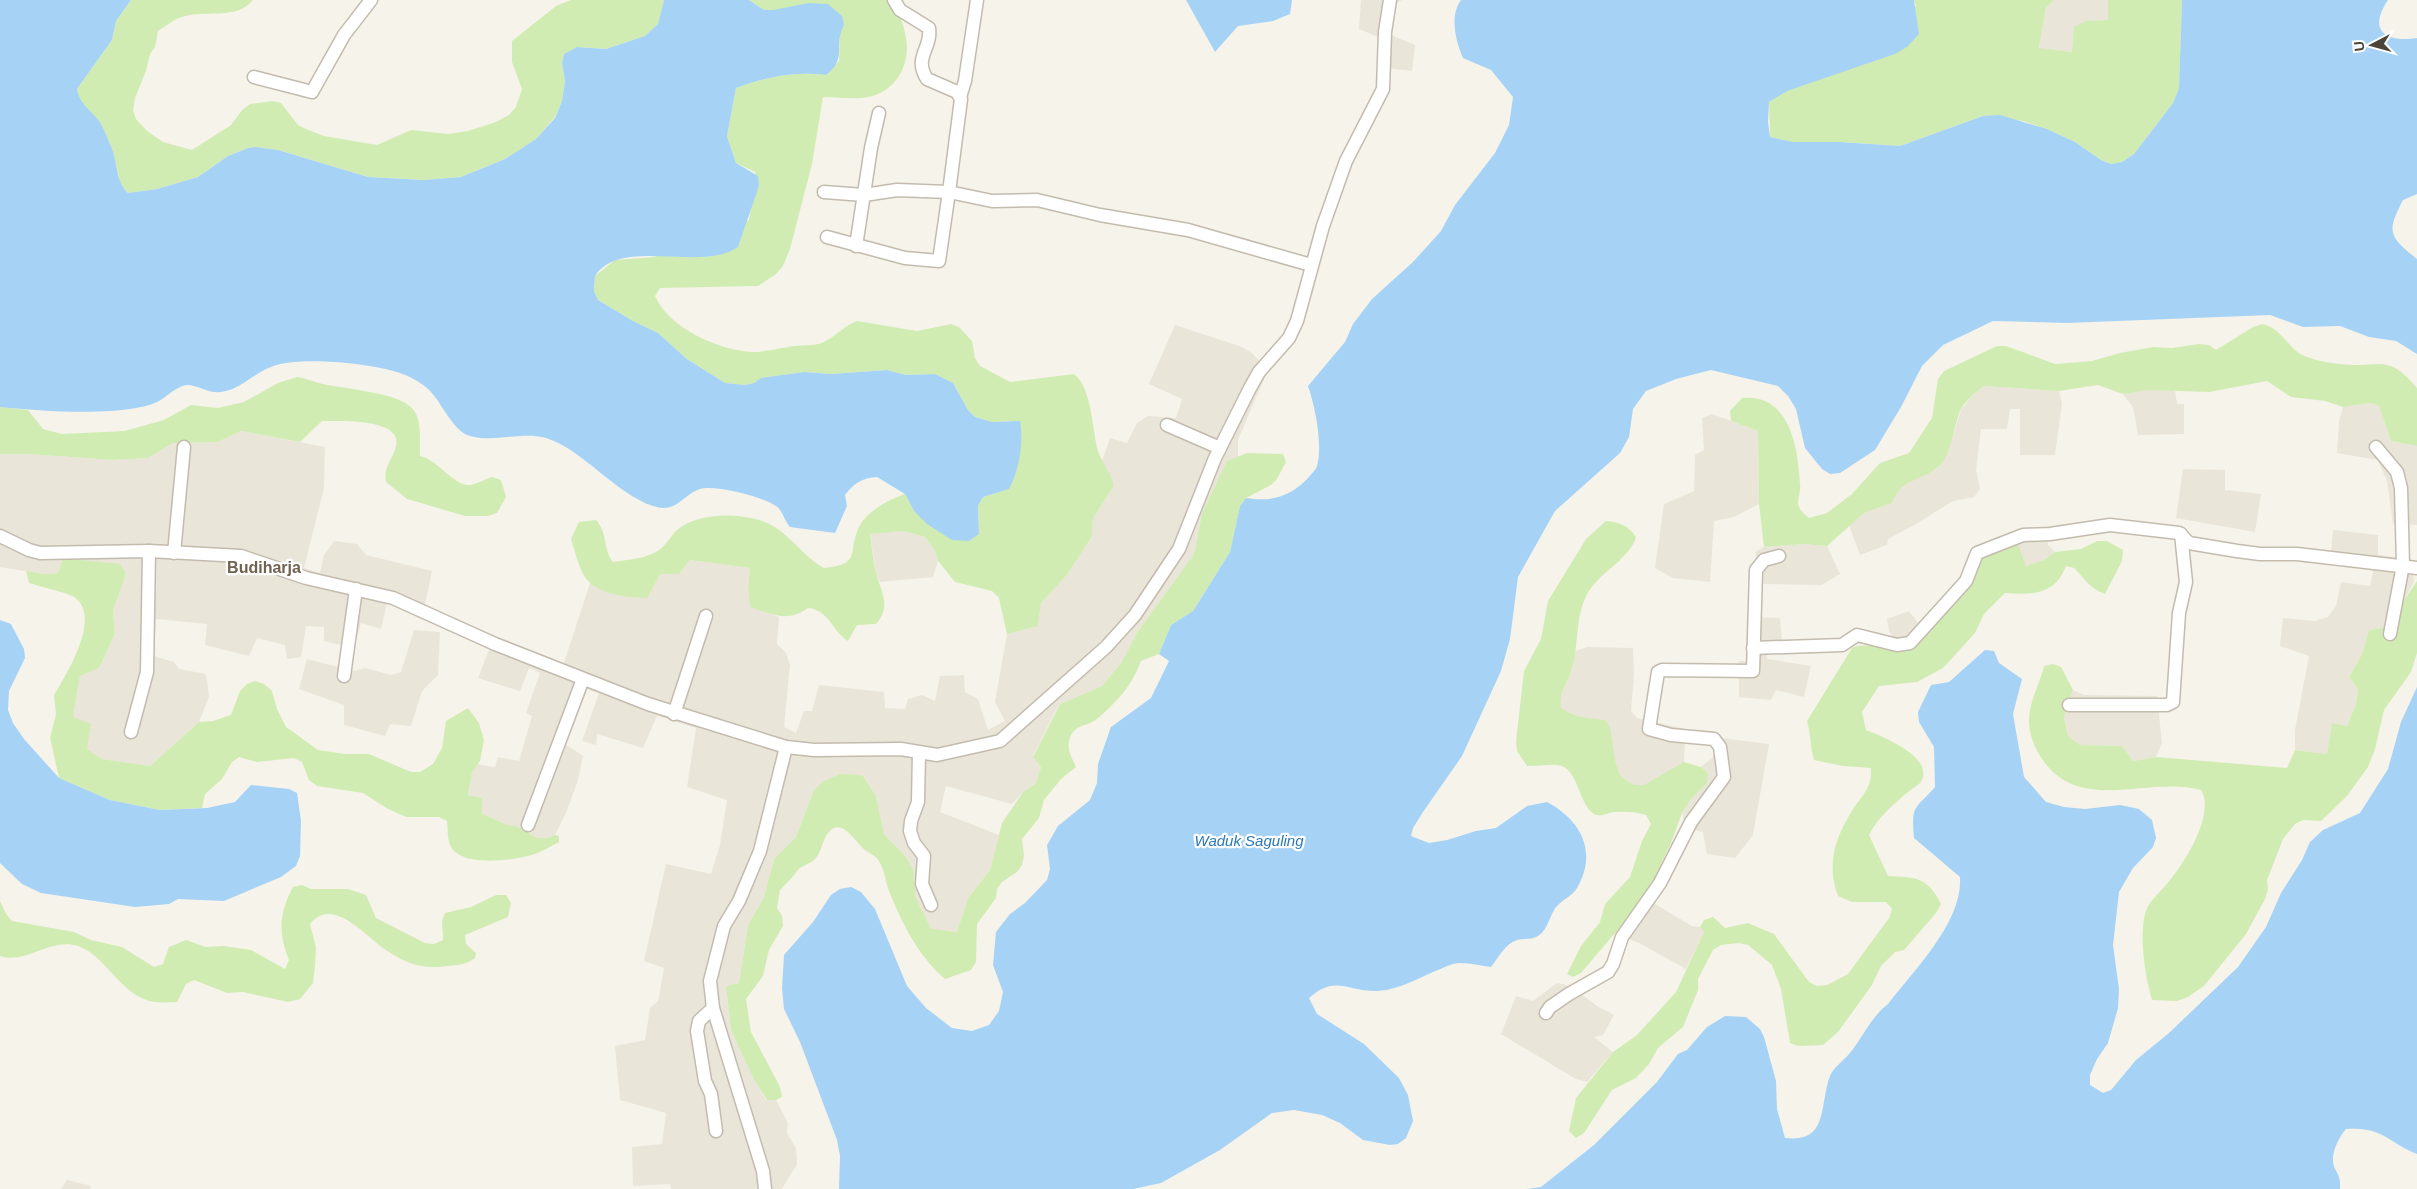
<svg xmlns="http://www.w3.org/2000/svg" width="2417" height="1189" font-family="Helvetica,sans-serif">
<rect width="100%" height="100%" fill="#f6f3eb"/>
<g fill="#eae5d9">
<polygon points="1361,0 1402,0 1395,4 1391,35 1415,45 1412,71 1377,67 1378,37 1359,29"/>
<polygon points="2054,0 2108,0 2108,20 2086,21 2073,52 2039,49 2046,8"/>
<polygon points="1175,325 1242,347 1252,353 1268,370 1238,440 1238,457 1227,462 1202,513 1194,554 1138,631 1121,663 1102,686 1060,704 1055,712 1033,756 1041,767 1036,783 1023,792 1012,804 946,786 940,812 999,835 990,870 968,898 957,932 931,930 916,898 913,869 906,857 884,834 876,797 813,792 796,837 774,859 764,897 748,925 739,983 726,986 731,1030 754,1080 766,1100 776,1100 788,1123 787,1133 796,1148 797,1164 782,1189 671,1189 670,1184 633,1186 632,1147 662,1144 666,1113 620,1100 615,1046 645,1040 650,1008 658,1001 664,968 644,961 666,864 711,874 720,845 727,800 687,787 696,728 657,716 643,748 597,734 596,745 582,741 599,693 587,689 565,744 583,756 578,780 566,813 555,835 547,838 537,838 517,826 508,825 482,814 482,798 468,795 472,773 476,764 495,767 498,757 519,761 532,716 526,713 540,673 529,668 520,691 478,678 493,639 564,663 590,583 606,592 660,574 679,574 690,560 750,568 748,588 750,606 779,617 777,644 786,653 790,665 784,727 796,733 804,711 812,711 819,685 884,692 885,708 905,709 908,699 922,695 935,701 940,676 964,675 965,692 978,699 988,730 1005,721 995,702 1007,634 1038,626 1041,603 1066,576 1091,536 1093,518 1114,486 1102,461 1110,438 1127,443 1137,423 1148,416 1176,418 1182,399 1149,384"/>
<polygon points="1984,386 2059,391 2062,404 2055,455 2020,455 2020,409 2010,409 2007,429 1981,429 1976,470 1980,489 1974,497 1953,501 1916,524 1888,539 1887,545 1860,555 1849,525 1864,513 1892,503 1895,493 1913,479 1930,473 1938,468 1948,452 1961,410 1972,396"/>
<polygon points="2149,390 2175,390 2177,404 2184,404 2184,434 2138,435 2133,407 2123,394"/>
<polygon points="2371,403 2379,406 2391,441 2417,446 2417,525 2393,524 2387,481 2378,460 2337,453 2339,421 2343,407"/>
<polygon points="1712,414 1758,431 1759,504 1734,517 1714,521 1710,582 1673,578 1655,568 1664,504 1694,491 1695,455 1704,450 1702,418"/>
<polygon points="241,431 325,447 324,488 304,568 320,573 324,555 334,541 357,544 366,555 432,571 423,614 387,603 381,629 361,623 354,648 324,641 324,627 306,626 301,657 287,659 285,645 257,638 249,656 205,645 207,624 156,619 154,656 174,662 179,669 206,674 209,697 199,722 150,766 102,759 87,749 73,717 80,675 99,668 115,634 113,611 126,574 90,562 63,558 58,573 43,574 0,567 0,454 28,454 113,460 148,458 173,443 218,442"/>
<polygon points="2183,469 2225,470 2225,490 2261,494 2255,532 2176,518"/>
<polygon points="2040,528 2047,528 2048,545 2055,552 2044,560 2026,566 2014,544 2016,533"/>
<polygon points="2333,530 2378,535 2378,555 2411,559 2414,582 2404,600 2396,626 2369,630 2363,652 2349,677 2358,689 2356,704 2347,726 2332,724 2327,754 2295,750 2295,730 2309,656 2280,646 2283,618 2315,621 2328,617 2336,606 2341,582 2370,586 2374,566 2330,562"/>
<polygon points="903,531 925,537 935,551 938,561 933,577 880,582 876,574 870,533"/>
<polygon points="1804,544 1827,546 1840,574 1822,585 1762,584 1755,552 1764,547"/>
<polygon points="1909,611 1926,633 1910,648 1901,651 1889,630 1887,619"/>
<polygon points="1747,617 1780,618 1783,652 1767,653 1767,659 1811,666 1804,697 1776,690 1771,700 1739,697 1739,661 1746,661"/>
<polygon points="414,630 440,632 438,675 422,691 411,726 390,724 385,736 344,725 344,705 299,689 307,659 354,671 365,668 391,675 401,672"/>
<polygon points="1587,647 1633,648 1634,675 1631,711 1637,718 1685,729 1684,762 1677,768 1644,786 1635,785 1627,781 1620,774 1616,764 1611,737 1605,720 1587,719 1569,714 1561,709 1559,700 1572,670 1575,651"/>
<polygon points="2073,690 2084,695 2157,696 2162,743 2156,757 2133,761 2122,746 2080,745 2068,736 2064,717"/>
<polygon points="1721,738 1769,744 1753,835 1735,858 1707,854 1703,832 1694,830 1685,825 1682,813 1692,798 1707,783 1708,773 1701,767 1712,758"/>
<polygon points="1645,898 1692,926 1700,927 1704,932 1686,969 1641,944 1613,932 1631,916"/>
<polygon points="1557,983 1571,986 1597,1006 1614,1015 1603,1035 1594,1037 1613,1052 1587,1082 1576,1079 1501,1034 1516,996 1533,1001"/>
<polygon points="67,1180 91,1186 90,1189 61,1189"/>
</g>
<g fill="#d1ecb3">
<path d="M131,0h122c-17,21 -48,9 -71,17 -8,2 -16,9 -24,14l-3,16 -5,7 -4,17 -11,27 -2,12 3,9 11,12 16,11 29,8 39,-25 11,-15 8,-6 23,-3 8,2 17,22 8,4 18,7 53,9 34,-15 37,4 20,-3 28,-9 13,-7 7,-8 6,-18 -10,-27v-21l44,-35 15,-6h93l-6,24 -13,12 -39,13 -29,-2 -13,7 -2,9 3,18 -3,20 -7,16 -19,22 -31,20 -44,18 -37,3 -56,-3 -90,-27 -22,-3 -8,1 -20,8 -30,21 -41,12 -29,4 -7,-7 -9,-38 -14,-27 -19,-21 -2,-11 35,-49 4,-19z"/>
<path d="M749,0h145c3,11 9,22 11,33 8,31 -10,62 -43,65 -12,1 -26,-1 -39,-1l-11,67 -22,85 -7,17 -7,8 -18,12 -98,2 -5,8c14,32 63,54 97,56 13,0 29,-4 42,-6 9,-1 22,0 30,-4 12,-6 20,-16 33,-21l60,10 34,-7 8,3 13,14 3,17 5,8 30,16 64,-8c18,13 18,56 24,77 4,12 13,22 16,35l-21,32 -1,18 -26,40 -25,27 -3,23 -31,8 -8,-36 -7,-7 -37,-9 -17,-21 -3,-10 -10,-14 -22,-6 -33,3c2,13 3,26 6,39 5,19 16,33 0,51l-19,1 -9,16c-16,-10 -19,-31 -40,-33 -21,15 -36,6 -58,-1l-2,-19 2,-20 -60,-8 -11,14h-19l-13,24c-18,0 -43,-3 -57,-15 -11,-10 -14,-30 -19,-44l8,-17 17,-2c12,13 7,30 17,42 14,-2 28,-3 41,-9 13,-6 16,-19 27,-26 23,-15 62,-14 86,-4 23,10 36,34 57,45 37,-4 24,-14 34,-39 8,-18 30,-29 47,-35l9,17 65,23 -1,-28 5,-9 26,-8 11,-68 -28,1 -17,-5 -7,-7 -15,-27 -18,-9 -29,1 -19,-5 -56,4 -27,-2 -43,6 -7,5 -9,2 -20,-2 -38,-24 -29,-26 -25,-12 -35,-21 -4,-9 1,-15 20,-16 39,-3 95,-37 3,-19 7,-15 -4,-14 -19,-9 -9,-27 9,-48c31,-11 58,-17 90,-13l13,-14 1,-28 -67,-23h-9z"/>
<polygon points="1914,0 2054,0 2046,8 2039,48 2072,52 2074,27 2086,21 2108,20 2108,0 2182,0 2179,88 2173,103 2134,154 2122,162 2112,164 2101,160 2075,142 2047,129 2023,121 1983,116 1900,146 1840,142 1793,142 1770,137 1769,102 1916,6"/>
<path d="M2262,324c21,4 26,27 45,33 17,6 35,8 53,8 8,0 19,-2 27,0 12,2 22,14 30,23v58l-26,-5 -12,-35 -8,-3 -28,4 -18,-6 -34,-4 -24,-16 -58,11 -59,-2 -27,4 -25,-9 -39,6 -75,-5c-9,7 -19,15 -24,25 -7,17 -7,37 -18,52 -15,19 -40,12 -50,40l-28,10 -37,33 -23,-2 -40,3 -5,-43 -1,-73 -27,-10 -1,-10 12,-13c48,-5 56,50 58,86 1,7 -2,13 -2,19 1,7 6,11 11,15l18,-5 25,-19 28,-31 29,-10 23,-35 6,-39 6,-8 53,-25h9l49,18 37,-3 28,-8 33,-6 19,1 27,-4 10,1 7,5 37,-23z"/>
<path d="M297,377c9,1 17,5 26,7 21,5 74,8 89,24 11,12 7,32 8,48 19,4 33,30 50,29 8,-1 14,-6 22,-8l9,3 5,17 -9,16 -9,3h-23l-58,-17 -21,-17c-3,-16 7,-22 10,-36 7,-28 -57,-25 -74,-25l-22,21 -59,-11 -23,11 -45,1 -25,15 -35,2 -85,-6h-28v-47l28,3 15,19 19,5 62,-3 40,-11 27,-15 27,3 26,-6 34,-19z"/>
<path d="M1247,453l36,1 3,8 -9,17 -6,6 -25,13 -6,8 -10,46 -37,59 -22,14 -12,29 -18,7c-6,16 -15,30 -27,42 -6,6 -13,13 -20,18 -10,6 -22,4 -25,21 -2,9 4,17 7,25l-15,12 -17,21 -5,18 -17,21 2,17 -2,9 -5,7 -15,10 -5,7 -1,9 -19,26 -1,38 -5,8 -26,9c-27,-23 -43,-56 -56,-88 -4,-10 -4,-20 -10,-30 -4,-6 -9,-7 -14,-11 -10,-8 -25,-37 -39,-14 -4,7 -5,18 -12,24 -4,4 -12,5 -16,10 -6,8 -11,13 -18,20l-3,18 5,8 1,10 -14,24 -6,26 -17,23 5,33 29,55 2,10 -6,3h-9l-13,-20 -23,-50 -5,-44 13,-3 9,-58 16,-28 10,-38 22,-22 17,-45 9,-10 18,-8 22,1 14,21 8,38 22,23 7,12 3,29 15,31 26,3 11,-34 22,-28 12,-47 21,-31 13,-9 5,-16 -8,-10 27,-53 42,-18 19,-23 17,-32 56,-77 8,-41 25,-52z"/>
<path d="M1606,521c13,1 23,5 30,16 -5,20 -35,35 -47,54 -14,22 -10,53 -17,78 -4,14 -14,24 -11,39 14,10 28,10 44,12l5,7 6,37 4,10 7,7 8,4h9l40,-23 17,5 7,6 -1,10 -15,15 -10,15 -11,30 -26,55 -64,75 -8,4 -6,-3 14,-28 19,-24 5,-18 25,-27 12,-36 9,-17 -5,-9c-9,-3 -20,-4 -30,-3 -8,0 -15,6 -22,2 -16,-10 -15,-46 -36,-49 -9,-1 -21,1 -31,1l-10,-15 -1,-9 8,-71 17,-32 7,-38 38,-62z"/>
<path d="M2097,541h10l16,9 -1,11 -17,33c-16,-6 -20,-15 -31,-26l-8,-2c-11,29 -34,29 -61,27l-21,21 -9,19 -32,35 -26,14 -38,4 -17,26 4,18c15,6 72,28 54,53 -3,3 -9,6 -12,9 -15,13 -30,25 -39,43l19,41c27,1 40,1 53,28l-5,9 -32,37 -9,2 -14,14 -9,19 -34,47 -15,13 -25,1 -8,-3 -9,-54 -9,-24 -24,-20 -9,-2 -18,2 -8,5 -15,29v11l-15,37 -25,21 -9,16 -13,14 -24,12 -28,43 -8,5 -7,-7 7,-33 37,-46 24,-17 39,-43 28,-60 -4,-5 4,-7 9,-3 12,11 23,-5 26,11 35,48 8,4 10,-1 21,-11 41,-56 3,-9 -6,-7h-34l-14,-6c-12,-32 -3,-58 15,-87 10,-15 19,-21 18,-41l-28,-2 -29,-6c-4,-13 -3,-25 -7,-39l45,-73c16,-8 39,6 58,0l65,-72 1,-17 38,-15 4,1 8,21 18,-6 11,-8 26,-3z"/>
<path d="M63,558l57,6 6,10 -13,37 2,23 -16,34 -19,8 -7,41 18,7 -4,25 15,10 48,7 49,-44 14,-1 18,-6 9,-24 7,-7 8,-3 9,3 8,7 5,18 9,18 32,23 27,4h24l42,18h9l13,-8 9,-16 4,-27 22,-13 11,15 5,17 -4,21 -8,12 -4,22 14,3v16l26,11 9,1 20,12h10l8,-3 4,1v6c-8,4 -16,9 -24,12 -19,6 -72,14 -84,-7 -4,-7 -3,-18 -4,-26l-8,-4h-33l-18,-8 -25,-16 -46,-7 -8,-6 -7,-18 -8,-4 -37,4 -18,-5 -7,5 -10,17 -17,15 -3,14 -42,2 -50,-10 -51,-22 -9,-40 6,-24 -2,-19c12,-20 49,-79 20,-98 -8,-5 -34,-10 -45,-14l-3,-12 17,3 15,-1z"/>
<path d="M2417,581v72l-6,19 -27,38 -9,39 -7,18 -21,29 -26,25 -18,-1 -8,4 -12,15 -16,41 1,10 -3,9 -19,35 -42,52 -16,11 -11,4 -25,-1c-7,-23 -15,-72 -4,-94 5,-8 12,-14 18,-21 17,-19 50,-71 35,-95 -52,-14 -118,23 -156,-27 -9,-12 -16,-27 -16,-42 0,-20 11,-37 15,-55l9,-2 8,3 12,23 -9,27 4,19 12,9 42,1 11,15 23,-4 131,11 8,-18 32,4 5,-31 15,3 9,-22 2,-15 -9,-12 14,-25 6,-22 27,-4 8,-26z"/>
<path d="M302,885l9,4h37l18,6 10,23 49,25 9,1 9,-4 -1,-19 3,-8 26,-6 25,-12h10l5,8 -3,14 -43,18 1,9 10,9 -1,5c-9,7 -17,7 -28,8 -24,3 -38,-1 -58,-14 -22,-13 -55,-58 -79,-28l6,23 -1,19 -2,17 -13,16 -12,3 -45,-10 -16,1 -33,-13 -8,4 -9,18c-8,0 -16,1 -23,0 -34,-6 -46,-45 -76,-56 -28,-9 -52,19 -78,10v-55l6,13 6,7 62,11 17,8 31,7 32,20 9,-3 6,-17 17,-7 20,7 18,-1 27,4 34,19 4,-9c-11,-27 -10,-47 4,-73z"/>
</g>
<g fill="#a6d3f5">
<path d="M0,0h131l-15,21 -4,19 -35,49c3,16 13,20 22,32 5,7 8,17 12,25 7,16 4,35 17,47l29,-4 41,-12 30,-21 20,-8 8,-1 22,3 90,27 56,3 37,-3 44,-18 31,-20 19,-21 7,-17 3,-20 -3,-18 2,-9 13,-7 29,2 39,-13 13,-12 6,-24h85l15,10h9l36,-7 19,1 14,12 2,9c-11,20 4,34 -18,50 -32,-4 -60,2 -90,13l-9,48 9,27 22,13 1,10 -21,61c-37,26 -117,-11 -143,29l-1,15 4,9 35,21 25,12 29,26 38,24 20,2 9,-2 7,-5 43,-6 27,2 56,-4 19,5 29,-1 18,9 15,27 7,7 17,5 28,-1c4,21 -1,49 -11,68l-26,8 -5,9 1,28 -10,7 -17,-1 -25,-16 -13,-13 -9,-17 -28,-17c-15,1 -23,6 -32,18l2,11 -12,27 -45,-6c-6,-7 -7,-16 -14,-21 -12,-9 -62,-22 -76,-17 -18,6 -23,25 -47,17 -37,-12 -71,-57 -107,-68 -25,-7 -56,6 -79,-3 -15,-7 -25,-31 -36,-43 -9,-10 -25,-18 -38,-21 -28,-8 -95,-15 -122,-4 -17,6 -31,23 -50,25 -12,2 -22,-7 -34,-7 -11,1 -20,12 -30,17 -6,3 -15,5 -21,6 -39,7 -97,3 -136,-1z"/>
<polygon points="1186,0 1292,0 1290,14 1273,21 1238,26 1215,52"/>
<path d="M1461,0h453l5,34 -12,13 -12,7 -108,37 -18,11 -1,20 2,15 23,5h47l60,4 83,-30 17,-1 47,14 28,13 26,18 10,4 11,-2 12,-8 39,-51 6,-15 3,-88h206c-21,31 -2,43 29,38v156l-14,6c-17,33 -14,36 14,59v95l-21,-13 -27,-4 -29,-11 -37,1 -33,-12 -203,8 -74,-2 -50,24 -21,21 -21,41 -26,43 -35,23 -10,1 -8,-5 -17,-21 -9,-39 -8,-13 -10,-10 -67,-16 -35,9 -30,12 -13,18 -4,28 -9,16 -65,58 -37,66 -8,62 -9,32 -39,85 -39,56 -10,16 -2,8 18,7 18,-3 29,-9 20,-3 31,-22 20,-4c34,18 51,50 30,86 -5,8 -13,11 -20,18 -8,9 -9,26 -21,31 -5,3 -13,1 -19,3 -11,3 -19,18 -26,27 -11,-1 -28,-6 -38,-3 -24,8 -52,26 -75,27 -31,1 -42,-17 -69,7l8,16 47,30 35,34 9,17 5,26 -7,17 -8,6 -8,1 -27,-5 -23,-17 -18,-8 -28,-5 -22,3 -52,37 -59,33 -28,6h-294l1,-33 -3,-16 -37,-98 -16,-33 -2,-21 2,-33 29,-33 18,-27 9,-6 11,-2 10,5 14,17 32,77 19,22 26,20 20,3 17,-6 10,-14 4,-19 -10,-27 3,-33 14,-18 15,-11 22,-23 3,-11 -3,-24 11,-19 32,-26 7,-17 1,-19 13,-37 40,-29 18,-37 -10,-7 12,-29 22,-14 37,-59 10,-46 6,-8c25,4 44,-1 62,-20 3,-4 8,-8 9,-12 6,-21 -2,-60 -9,-80l37,-44 8,-18 19,-25 41,-37 28,-31 14,-26 40,-52 14,-28 4,-28 -22,-27 -28,-12c-7,-16 -14,-42 -2,-58z"/>
<polygon points="0,620 11,624 24,649 25,658 9,691 8,710 13,723 24,739 59,778 110,800 160,810 207,808 235,802 251,785 289,789 297,793 301,821 300,856 296,866 281,877 224,901 178,899 169,904 135,907 41,893 22,884 0,863"/>
<path d="M1985,650l9,1 5,12 23,16 -9,35 11,63 22,25 18,5 21,2 35,-4 19,4 13,11 4,18 -3,9 -20,21 -14,24 -6,53 6,44 -1,19 -10,35 -11,16 -7,16v10l13,8 8,-3 25,-30 33,-27 69,-66 28,-40 15,-34 21,-33 8,-18 13,-12 37,-17 28,-44 13,-47 16,-35v467c-30,-12 -34,-28 -71,-25 -7,8 -14,22 -13,33 2,12 8,10 7,27h-813l14,-2 53,-42 63,-63 21,-28 9,-4 20,-23 18,-11 21,1 14,12 4,8 12,44 1,28 8,29c44,5 34,-32 45,-62 3,-8 14,-16 20,-23 13,-16 21,-36 38,-49 26,-34 75,-82 72,-127l-46,-39c-3,-34 1,-28 21,-51l-1,-40 -15,-25 -1,-10 13,-27 18,-3z"/>
</g>
<g fill="none" stroke-linecap="round" stroke-linejoin="round">
<g stroke="#c3bbad" stroke-width="15">
<g id="minor">
<path d="M894,0l6,10 29,18c3,21 -16,29 -2,51l30,13 4,7 -12,93 43,9 45,-1 63,15 88,15 123,35"/>
<polyline points="254,77 312,92 344,35 371,0"/>
<polyline points="960,97 965,81 977,0"/>
<polyline points="824,192 864,195 897,190 949,192 939,261 905,258 827,237"/>
<polyline points="856,246 871,148 879,113"/>
<polyline points="1167,425 1220,448"/>
<polyline points="2376,447 2397,472 2401,488 2403,565 2390,634"/>
<polyline points="0,536 29,550 40,553 149,551 241,556 306,578 393,598 495,644 648,704 786,747 814,750 901,749 937,755 1000,741 1106,647 1135,615 1179,549 1215,458 1250,388 1259,372 1289,338 1297,321 1323,226 1346,161 1383,89 1385,32 1390,0"/>
<polyline points="174,553 184,447"/>
<polyline points="1753,648 1842,645 1857,635 1897,645 1910,643 1966,581 1977,553 2023,535 2050,534 2110,525 2179,533 2189,543 2237,551 2260,554 2297,554 2417,568"/>
<polyline points="344,676 356,589"/>
<polyline points="2069,705 2167,705 2173,702 2179,613 2186,582 2181,534"/>
<polyline points="674,714 706,616"/>
<polyline points="131,732 147,672 149,551"/>
<polyline points="919,753 918,802 911,821 910,831 914,843 924,856 922,884 931,905"/>
<polyline points="528,825 583,679"/>
<polyline points="713,1008 699,1021 697,1031 705,1081 711,1094 716,1131"/>
<polyline points="1546,1013 1550,1007 1569,994 1608,972 1613,964 1622,937 1660,883 1691,822 1724,777 1720,747 1714,739 1671,735 1649,729 1658,672 1662,670 1753,671 1756,570 1764,560 1779,556"/>
<polyline points="765,1189 763,1171 713,1008 710,981 724,926 739,901 760,851 786,747"/>
</g>
</g>
<use href="#minor" stroke="#fff" stroke-width="12"/>
</g>
<g text-anchor="middle" stroke-width="4.5" stroke-linejoin="round" paint-order="stroke">
<g font-size="15" font-style="italic" fill="#2979b6" stroke="#fff">
<text x="1249" y="846">Waduk Saguling</text>
</g>
<g font-size="16" font-weight="bold" fill="#6f624f" stroke="#fff">
<text x="264" y="573">Budiharja</text>
</g>
</g>
<g transform="translate(2372 45) rotate(264)" stroke="#ffffff" stroke-width="4" paint-order="stroke">
<path d="M0-4L9 19L0 12L-9 19Z" fill="#4b4438"/>
<text y="-8" font-size="14" font-weight="bold" text-anchor="middle" fill="#4b4438">U</text>
</g>
</svg>
